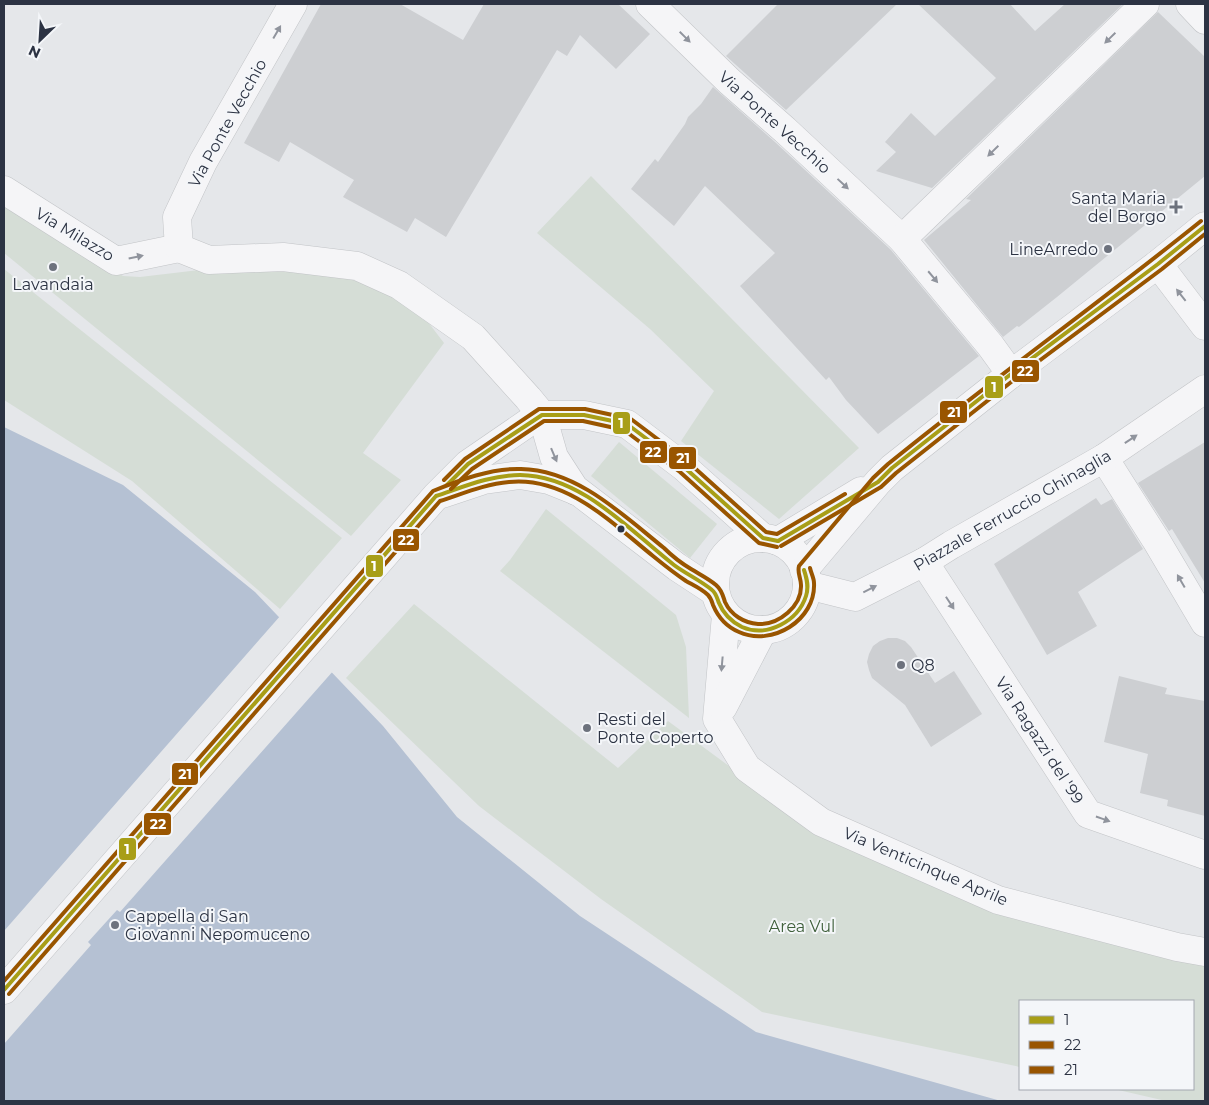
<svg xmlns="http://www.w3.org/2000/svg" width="1209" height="1105" font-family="Montserrat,sans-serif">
<rect width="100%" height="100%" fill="#e5e7ea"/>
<g fill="#d5ddd6">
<polygon points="591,176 859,448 779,519 681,441 714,391 650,329 537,233"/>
<polygon points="4,200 123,276 140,277 216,268 356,274 415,305 444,343 363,453 401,480 351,536 4,253"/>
<polygon points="4,269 342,538 280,609 132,481 4,400"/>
<polygon points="619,442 717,524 690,558 591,476"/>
<polygon points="546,509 676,615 686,647 689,718 500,571 510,560"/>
<polygon points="414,604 618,768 668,721 821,834 1205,964 1205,1101 1166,1101 1114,1089 1193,1089 1193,1001 1020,1001 1020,1067 762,1012 601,899 479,806 346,678"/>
</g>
<polygon fill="#b5c1d3" points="4,427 123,485 255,592 383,726 457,817 580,916 756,1032 1001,1101 4,1101"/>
<polygon fill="#e5e7ea" points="281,615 334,670 120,912 117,910 88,942 91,945 4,1044 4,931"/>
<g fill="#cdcfd2">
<polygon points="321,4 400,4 463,40 484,4 618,4 650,34 616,69 580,35 567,56 557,50 446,237 415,218 407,232 343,197 354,180 290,142 279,162 244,143"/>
<polygon points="778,4 897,4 786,110 726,56"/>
<polygon points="918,4 1010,4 1035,31 1065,4 1123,4 932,188 876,171 896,152 885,142 911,113 935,136 996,78"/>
<polygon points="1158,12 1205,57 1205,176 1057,297 1019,327 1017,326 1003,337 924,240 971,200 966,199"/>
<polygon points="713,87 775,142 891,250 979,356 878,434 846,400 829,377 826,380 740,286 775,253 705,186 674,226 631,189 655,159 658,162 685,124 688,117 701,104"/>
<polygon points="1205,442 1205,583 1172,529 1169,531 1138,483"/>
<polygon points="1096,498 1101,505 1112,499 1143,549 1078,592 1097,626 1047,655 994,564"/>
<polygon points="888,638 897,638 905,641 911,647 935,683 954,671 982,714 931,747 905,705 872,678 869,670 867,662 869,654 873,646 880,641"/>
<polygon points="1119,676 1167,688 1165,694 1205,701 1205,816 1167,806 1168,800 1140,793 1148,754 1104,742"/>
</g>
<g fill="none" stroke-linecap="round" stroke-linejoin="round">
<g stroke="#c2c4c7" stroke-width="29">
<g id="minor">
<polyline points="650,4 729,81 785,130 902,239 990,345 1011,374"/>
<polyline points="1190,4 1205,20"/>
<polyline points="4,190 116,261 179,248"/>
<polyline points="902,239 1145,4"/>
<polyline points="179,248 209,260 283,257 357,266 399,285 473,337 528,398 542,415 554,457 576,491"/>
<polyline points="179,248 177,217 203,162 293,4"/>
<polyline points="1158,264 1205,326"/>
<polyline points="1104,458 1156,540 1205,623"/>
<polyline points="442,494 484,480 520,475 549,480 579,492 677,567 715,592"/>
<circle cx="761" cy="584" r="46"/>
<polyline points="778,541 861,491"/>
<polyline points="924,562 1088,814 1205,855"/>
<polyline points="804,570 878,482 892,468 1011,374 1158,264 1205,226"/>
<polyline points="807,585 855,597 924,562 951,545 1104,458 1205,389"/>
<polyline points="726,615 717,719 747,768 821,822 998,900 1177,947 1205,952"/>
<polyline points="723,707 763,630"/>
<polyline points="4,990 436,496 468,464 532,420 542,415 584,415 627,424 684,467 763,538"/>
</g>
</g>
<use href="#minor" stroke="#f5f5f7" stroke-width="28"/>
<g stroke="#f4f6f9" stroke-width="8">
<g id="bus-1">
<polyline points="447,485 468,464 542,415 584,415 627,424 684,467 763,538 778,541"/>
<polyline points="778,541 878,482 892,468 1011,374 1158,264 1205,226"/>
<path d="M4,990l432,-494c27,-9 55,-21 84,-21 62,1 109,55 154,90 12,9 26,15 38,25 4,3 5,8 7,13 4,10 13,19 23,24 25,11 56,-6 64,-31 3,-9 1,-17 -2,-26"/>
</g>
</g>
<g stroke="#f4f6f9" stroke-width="8">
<g id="bus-2">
<polyline points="451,489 472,469 544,421 583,421 624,430 680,472 759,543 777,547"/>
<polyline points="781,546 881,487 896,473 1015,379 1162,269 1205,234"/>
<path d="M9,994l431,-493c22,-7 45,-17 69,-19 57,-6 103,41 144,74 11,9 21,17 33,25 7,4 16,8 22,14 3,3 4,7 5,10 5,12 14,22 26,27 33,15 77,-12 75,-49 0,-5 -3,-10 -4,-15"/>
</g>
</g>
<g stroke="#f4f6f9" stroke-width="8">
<g id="bus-3">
<polyline points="444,480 465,459 539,409 585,409 631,419 688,462 766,532 777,534 845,494"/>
<path d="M4,981l429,-490c27,-11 58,-23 88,-22 56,1 102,46 143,79 8,8 17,15 27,21 8,5 18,10 25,16 6,5 7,11 9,17 6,13 19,21 33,22 21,1 44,-18 43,-39 0,-7 -4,-12 -2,-19l74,-88 15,-14c102,-83 210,-160 313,-243"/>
</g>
</g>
<use href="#bus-1" stroke="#a89e17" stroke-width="4"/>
<use href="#bus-2" stroke="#950" stroke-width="4"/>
<use href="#bus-3" stroke="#950" stroke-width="4"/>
</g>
<defs><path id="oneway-solid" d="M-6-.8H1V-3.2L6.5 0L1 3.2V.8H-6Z" transform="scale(1.25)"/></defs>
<g fill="#90949d">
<use href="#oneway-solid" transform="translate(277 32) rotate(-60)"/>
<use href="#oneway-solid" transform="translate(685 37) rotate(45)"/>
<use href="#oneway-solid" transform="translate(1110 38) rotate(136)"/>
<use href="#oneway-solid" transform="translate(993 151) rotate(136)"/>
<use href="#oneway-solid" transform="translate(843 184) rotate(43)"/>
<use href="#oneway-solid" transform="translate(136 257) rotate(-12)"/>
<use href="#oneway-solid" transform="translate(933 277) rotate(50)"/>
<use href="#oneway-solid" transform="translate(1181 295) rotate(-128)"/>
<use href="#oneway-solid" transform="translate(1131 439) rotate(-34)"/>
<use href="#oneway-solid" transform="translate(554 455) rotate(67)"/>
<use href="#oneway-solid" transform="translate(1181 581) rotate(-120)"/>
<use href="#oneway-solid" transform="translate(870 589) rotate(-27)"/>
<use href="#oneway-solid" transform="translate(950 603) rotate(57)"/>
<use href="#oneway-solid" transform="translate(722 664) rotate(95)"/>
<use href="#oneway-solid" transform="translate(1103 819) rotate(19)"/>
</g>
<g fill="#6d727d" stroke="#f4f6f9" stroke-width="2">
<path d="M1173.5 199.5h5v5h5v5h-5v5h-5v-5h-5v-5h5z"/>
<circle cx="1108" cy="249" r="5"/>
<circle cx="53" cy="267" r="5"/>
<circle cx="901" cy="665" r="5"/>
<circle cx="587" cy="728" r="5"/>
<circle cx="115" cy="925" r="5"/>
</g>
<circle fill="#2c3343" stroke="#f4f6f9" stroke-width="2" cx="621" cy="529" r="4.5"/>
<g text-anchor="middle" stroke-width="4" stroke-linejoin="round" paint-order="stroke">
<g font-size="16" fill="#2c3343" stroke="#f4f6f9">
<text transform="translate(775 122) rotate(42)" y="6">Via Ponte Vecchio</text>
<text transform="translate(227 123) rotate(-61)" y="6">Via Ponte Vecchio</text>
<text transform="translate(75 234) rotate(31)" y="6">Via Milazzo</text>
<text transform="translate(1012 510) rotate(-30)" y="6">Piazzale Ferruccio Ghinaglia</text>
<text transform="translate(1040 740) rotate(57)" y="6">Via Ragazzi del '99</text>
<text transform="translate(926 866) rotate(23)" y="6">Via Venticinque Aprile</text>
</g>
<g font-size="16" fill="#2c3343" stroke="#f4f6f9" text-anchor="start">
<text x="1166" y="204" text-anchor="end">Santa Maria<tspan x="1166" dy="18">del Borgo</tspan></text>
<text x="1098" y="255" text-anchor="end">LineArredo</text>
<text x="53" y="290" text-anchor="middle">Lavandaia</text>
<text x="911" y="671">Q8</text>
<text x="597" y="725">Resti del<tspan x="597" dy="18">Ponte Coperto</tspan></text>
<text x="125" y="922">Cappella di San<tspan x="125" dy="18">Giovanni Nepomuceno</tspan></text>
</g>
<g font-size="16" fill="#3e5f3a" stroke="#f4f6f9">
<text x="802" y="932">Area Vul</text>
</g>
</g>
<g stroke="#f4f6f9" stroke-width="2">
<rect x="1011" y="359" width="29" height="24" rx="5" fill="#950"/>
<rect x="984" y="375" width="20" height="24" rx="5" fill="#a89e17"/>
<rect x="939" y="400" width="29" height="24" rx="5" fill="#950"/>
<rect x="612" y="411" width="19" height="24" rx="5" fill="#a89e17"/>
<rect x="639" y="440" width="29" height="24" rx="5" fill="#950"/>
<rect x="668" y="446" width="29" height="24" rx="5" fill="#950"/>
<rect x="392" y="528" width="28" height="24" rx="5" fill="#950"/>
<rect x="365" y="554" width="19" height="24" rx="5" fill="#a89e17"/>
<rect x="171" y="762" width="28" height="24" rx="5" fill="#950"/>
<rect x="143" y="812" width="29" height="24" rx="5" fill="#950"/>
<rect x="118" y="837" width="19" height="24" rx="5" fill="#a89e17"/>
</g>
<g font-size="14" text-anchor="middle" font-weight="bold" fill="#fff">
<text x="1025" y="376">22</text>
<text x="994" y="392">1</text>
<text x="954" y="417">21</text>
<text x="621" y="428">1</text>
<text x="653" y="457">22</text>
<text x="683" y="463">21</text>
<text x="406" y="545">22</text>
<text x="374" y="571">1</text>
<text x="185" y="779">21</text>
<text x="158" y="829">22</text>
<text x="127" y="854">1</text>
</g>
<rect width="1209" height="1105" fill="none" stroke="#2c3343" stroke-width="10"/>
<rect x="1019" y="1000" width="175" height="90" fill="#f4f6f9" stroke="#a4a8b0"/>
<rect x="1029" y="1016" width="25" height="8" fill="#a89e17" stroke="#a4a8b0"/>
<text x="1064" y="1025" font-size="15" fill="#2c3343">1</text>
<rect x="1029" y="1041" width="25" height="8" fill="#995500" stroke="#a4a8b0"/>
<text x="1064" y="1050" font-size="15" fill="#2c3343">22</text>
<rect x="1029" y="1066" width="25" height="8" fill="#995500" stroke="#a4a8b0"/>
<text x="1064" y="1075" font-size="15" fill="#2c3343">21</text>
<g transform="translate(40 40) rotate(205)" stroke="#f4f6f9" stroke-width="4" paint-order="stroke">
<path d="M0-4L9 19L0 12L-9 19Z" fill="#2c3343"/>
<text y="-8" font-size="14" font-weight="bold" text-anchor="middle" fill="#2c3343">N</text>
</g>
</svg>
